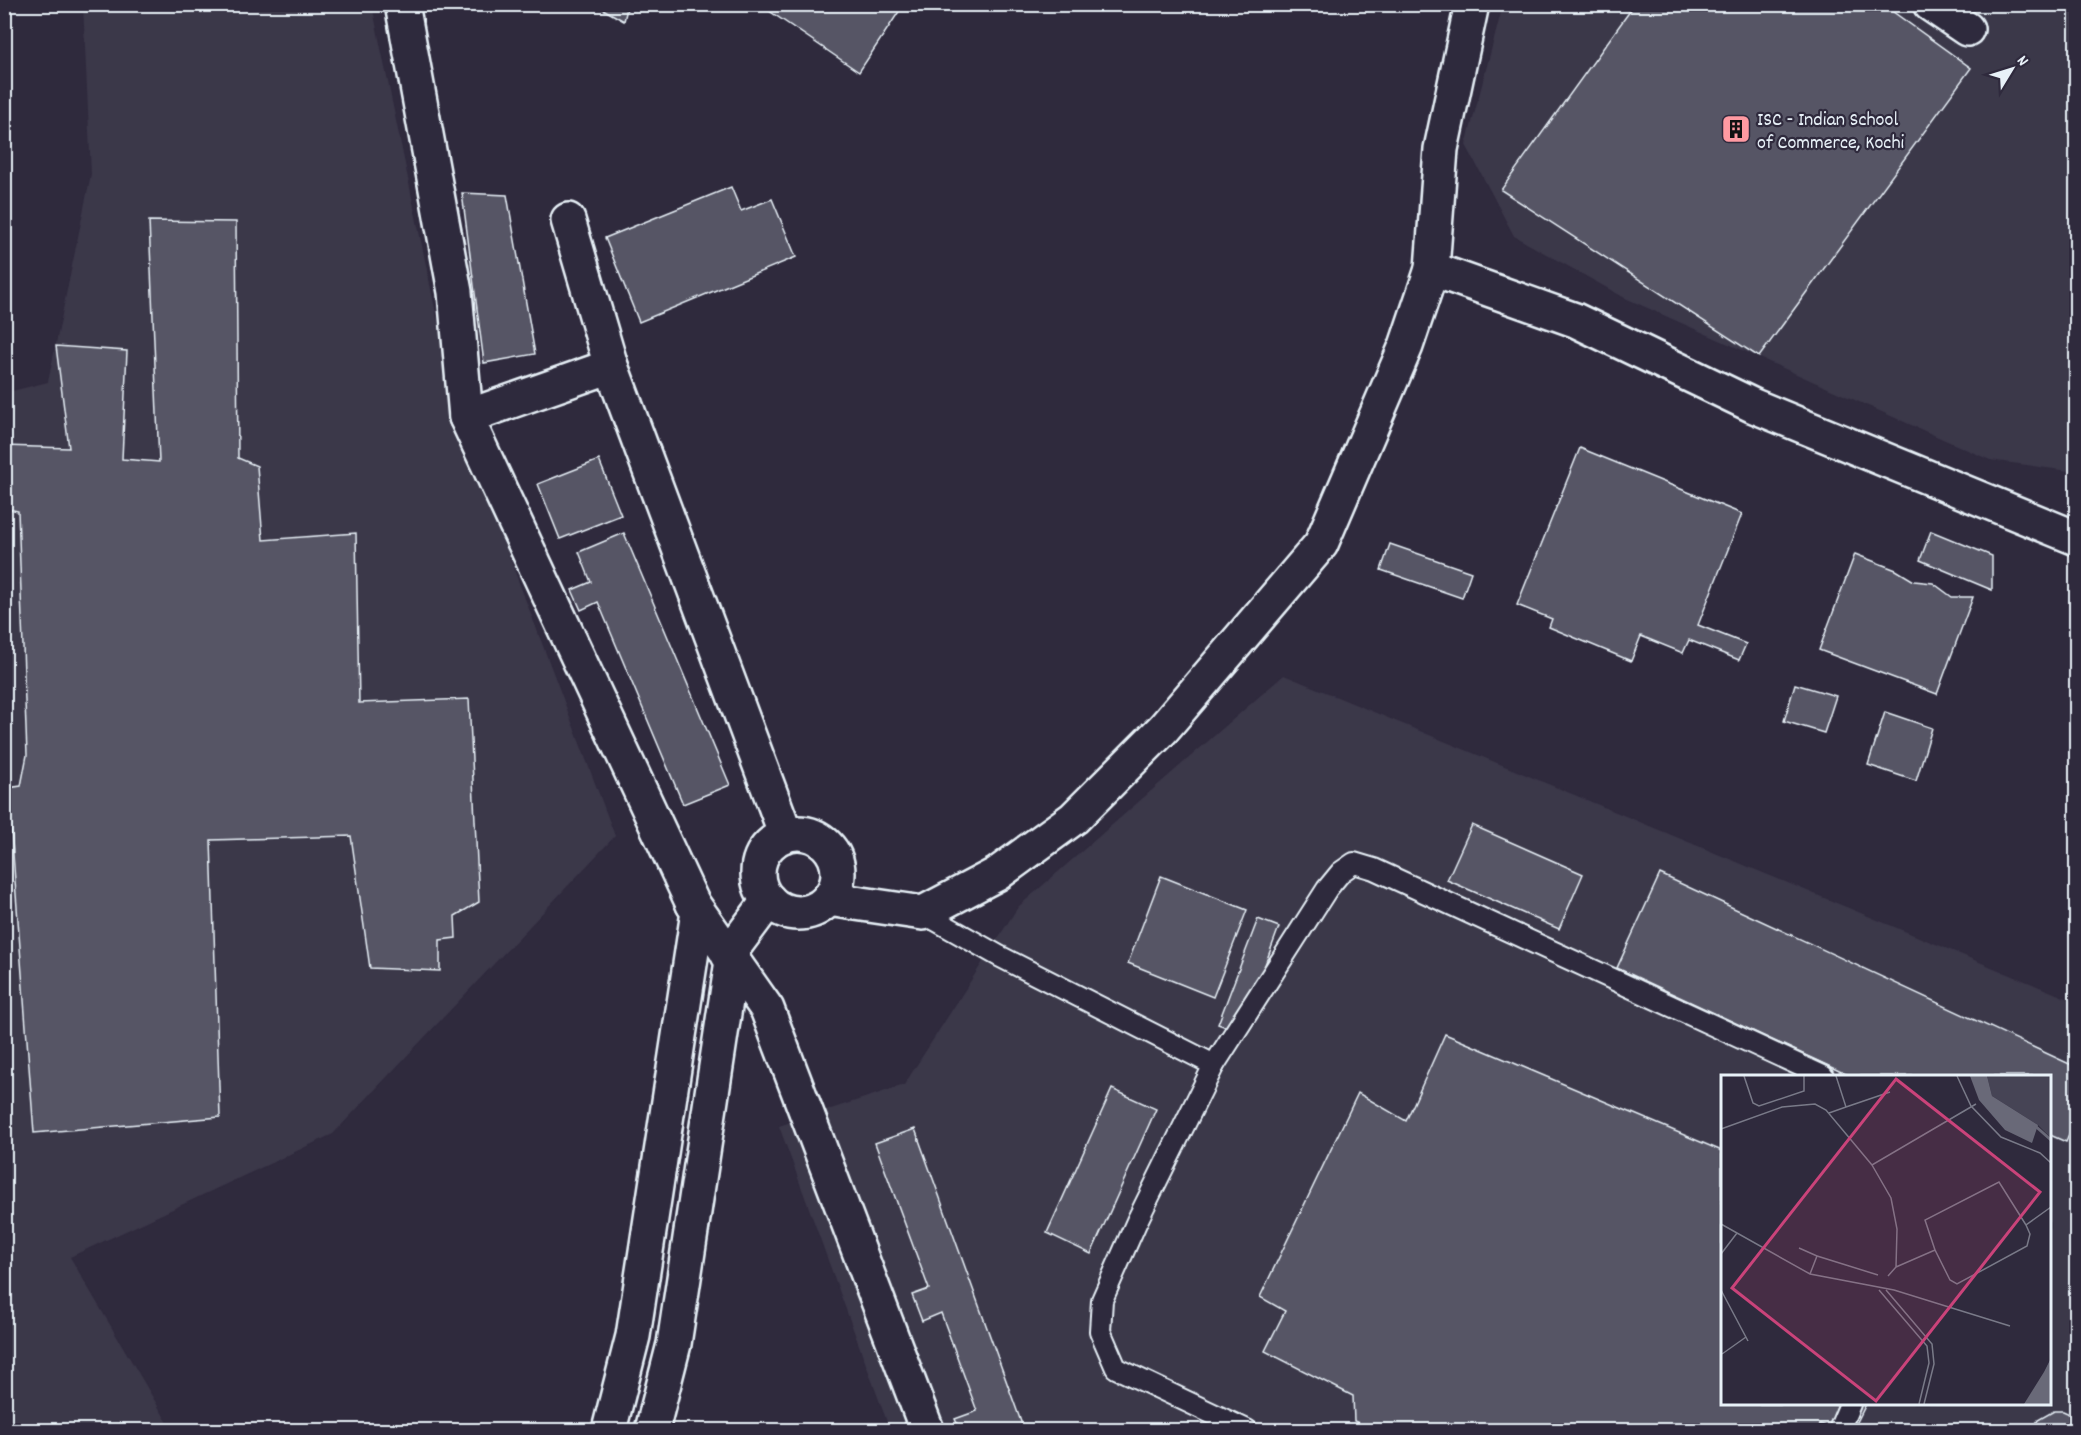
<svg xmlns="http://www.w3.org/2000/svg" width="2081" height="1435" font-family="Dekko,sans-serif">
<rect width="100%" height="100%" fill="#2f2a3d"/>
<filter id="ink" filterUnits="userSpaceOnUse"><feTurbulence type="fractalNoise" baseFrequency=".0167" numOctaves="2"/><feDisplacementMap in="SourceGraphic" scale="12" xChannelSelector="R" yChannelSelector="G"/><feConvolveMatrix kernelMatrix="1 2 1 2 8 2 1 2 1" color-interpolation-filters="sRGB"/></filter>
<g filter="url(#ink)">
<g fill="#3b3749" fill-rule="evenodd">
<polygon points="83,5 372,5 459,424 615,836 333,1134 70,1257 172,1430 5,1430 4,673 9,625 4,625 4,393 48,382 91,174"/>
<polygon points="1503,5 2076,5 2076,472 1990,460 1625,298 1514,236 1466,145"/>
<path d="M1284,675l792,327v428h-1186l-111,-304 125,-41 114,-178zM1722,1076h328v328h-328z"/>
</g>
<g fill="#575565" stroke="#e8f1f8" stroke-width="1.5">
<polygon points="594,4 628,4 624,21"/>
<polygon points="759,4 904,4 859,72"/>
<polygon points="1635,4 1882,4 1971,68 1759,357 1501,190"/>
<polygon points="731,187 741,211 772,199 796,257 639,322 605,238"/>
<polygon points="462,193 507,195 535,354 484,363"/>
<polygon points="149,221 236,222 238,458 257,466 263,540 356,533 359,703 469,699 479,902 455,916 456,938 440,940 440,971 370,968 351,836 211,840 220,1117 34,1133 8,788 21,786 27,755 18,511 4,508 4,446 69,448 56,346 127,351 122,459 159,462"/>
<polygon points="1580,448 1742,514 1698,625 1746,644 1739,660 1689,640 1683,653 1641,636 1631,661 1549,627 1552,619 1517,605"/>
<polygon points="599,460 621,515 560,539 538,484"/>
<polygon points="1931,531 1992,556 1992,590 1920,560"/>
<polygon points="624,533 730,785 683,804 598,602 581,610 572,590 591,582 579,552"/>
<polygon points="1390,544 1471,572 1462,598 1381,570"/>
<polygon points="1855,554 1896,570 1914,581 1933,583 1952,597 1973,597 1937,694 1819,650"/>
<polygon points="1795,684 1836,696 1824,733 1784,721"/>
<polygon points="1885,712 1932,728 1916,781 1868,765"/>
<polygon points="1472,825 1583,874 1559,929 1447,880"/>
<polygon points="1660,874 2076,1067 2076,1119 2066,1142 2050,1135 2050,1076 1967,1076 1961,1074 1959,1076 1850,1076 1617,968"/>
<polygon points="1161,876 1247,910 1213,997 1128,963"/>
<polygon points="1258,919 1279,927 1240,1032 1218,1024"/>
<polygon points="1445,1034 1722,1151 1722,1404 1866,1404 1853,1430 1839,1430 1820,1424 1818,1430 1374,1430 1354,1421 1353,1396 1265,1351 1285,1311 1260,1297 1358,1093 1406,1121"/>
<polygon points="1112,1089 1156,1109 1091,1254 1047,1233"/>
<polygon points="915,1129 1024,1430 971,1430 968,1425 959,1428 955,1419 977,1411 941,1313 922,1321 912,1295 929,1289 875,1143"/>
<polygon points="2054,1411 2063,1411 2076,1417 2076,1430 2032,1430 2038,1420"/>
</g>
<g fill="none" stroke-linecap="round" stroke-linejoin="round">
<g stroke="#e8f1f8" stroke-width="24">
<g id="lane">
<polyline points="923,913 999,956 1214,1065 1137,1221 1102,1300 1100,1331 1116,1368 1247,1430"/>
<polyline points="1214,1065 1327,889 1341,872 1354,863 1374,869 1823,1076"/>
<polyline points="1839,1430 1850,1404"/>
</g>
</g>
<g stroke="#e8f1f8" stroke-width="38">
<g id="street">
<polyline points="1472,4 1441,149 1432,269 1575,320 1754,406 2076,538"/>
<polyline points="1930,4 1967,29"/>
<polyline points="828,899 923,913 997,874 1074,818 1163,729 1321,544 1406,346 1432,269"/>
<polyline points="693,904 767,1009 927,1430"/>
<polyline points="609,1430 633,1336 698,912"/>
<polyline points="652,1430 674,1344 732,961"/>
</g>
</g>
<g stroke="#e8f1f8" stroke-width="38">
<g id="secondary">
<polyline points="402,4 455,292 466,417 693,904"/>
<polyline points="568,220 611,366"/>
<polyline points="466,417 611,366 786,835"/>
<circle cx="798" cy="873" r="40"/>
<polyline points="728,955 769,900"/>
</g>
</g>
<use href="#lane" stroke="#2f2a3d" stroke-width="20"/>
<use href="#street" stroke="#2f2a3d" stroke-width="33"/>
<use href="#secondary" stroke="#2f2a3d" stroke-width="33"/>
</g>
</g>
<defs>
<g id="building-square" transform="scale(1.5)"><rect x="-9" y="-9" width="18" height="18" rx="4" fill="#ff9aa2" stroke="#2f2a3d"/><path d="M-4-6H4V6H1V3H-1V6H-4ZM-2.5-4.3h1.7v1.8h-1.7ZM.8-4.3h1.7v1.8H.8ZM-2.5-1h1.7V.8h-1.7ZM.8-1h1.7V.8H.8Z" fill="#111"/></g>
</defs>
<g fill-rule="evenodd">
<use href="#building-square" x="1736" y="129"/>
</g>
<g text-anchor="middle" stroke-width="4.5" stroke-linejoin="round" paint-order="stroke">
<g font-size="20" fill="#e8f1f8" stroke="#2f2a3d" text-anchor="start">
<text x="1757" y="125">ISC - Indian School<tspan x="1757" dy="23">of Commerce, Kochi</tspan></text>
</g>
</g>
<g transform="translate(1721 1075)">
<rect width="330" height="330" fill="#2f2a3d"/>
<path d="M266,1h64v62l-13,-13 -46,-29z" fill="#464455"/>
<path d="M249,1h17l5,20 46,29 -6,18 -27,-13 -26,-30zM330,283v46h-27l20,-32z" fill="#696978"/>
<path fill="none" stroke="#696978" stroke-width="3" d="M312,49l18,16"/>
<path fill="none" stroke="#797a88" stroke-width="1.5" d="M23,1l9,27 6,3 45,-15v-15M236,1l14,30 30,31 39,16 11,10M125,32l44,-15M108,38l17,-6 -10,-31M0,54l61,-22 33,-3 11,6 46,55 104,-61M151,90l19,33 6,31 -1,38 -8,9M0,149l89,50 84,16 116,36M78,173l18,8M214,175l-10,-30 74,-38 27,43M0,179l16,-21M175,192l39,-17 15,30 7,4 70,-38 3,-12 -4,-9 25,-18M89,199l7,-18 61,19M0,215l27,51M158,215l48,56 2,17 -10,41M165,215l46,54 2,20 -10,40M1,279l24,-17"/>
<path fill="#ca437a" fill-opacity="0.15" stroke="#ca437a" stroke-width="3" d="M175,4l144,113 -164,209 -144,-113z"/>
<rect width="330" height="330" fill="none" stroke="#e8f1f8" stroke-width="3"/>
</g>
<rect width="2081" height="1435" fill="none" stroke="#2f2a3d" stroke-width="24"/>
<rect x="12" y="12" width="2057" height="1411" fill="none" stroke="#e8f1f8" stroke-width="2" filter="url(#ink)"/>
<g transform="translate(2012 69) rotate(52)" stroke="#2f2a3d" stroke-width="4.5" paint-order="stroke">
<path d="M0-4.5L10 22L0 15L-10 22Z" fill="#e8f1f8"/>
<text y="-9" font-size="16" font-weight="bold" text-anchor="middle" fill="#e8f1f8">N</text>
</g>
</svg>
